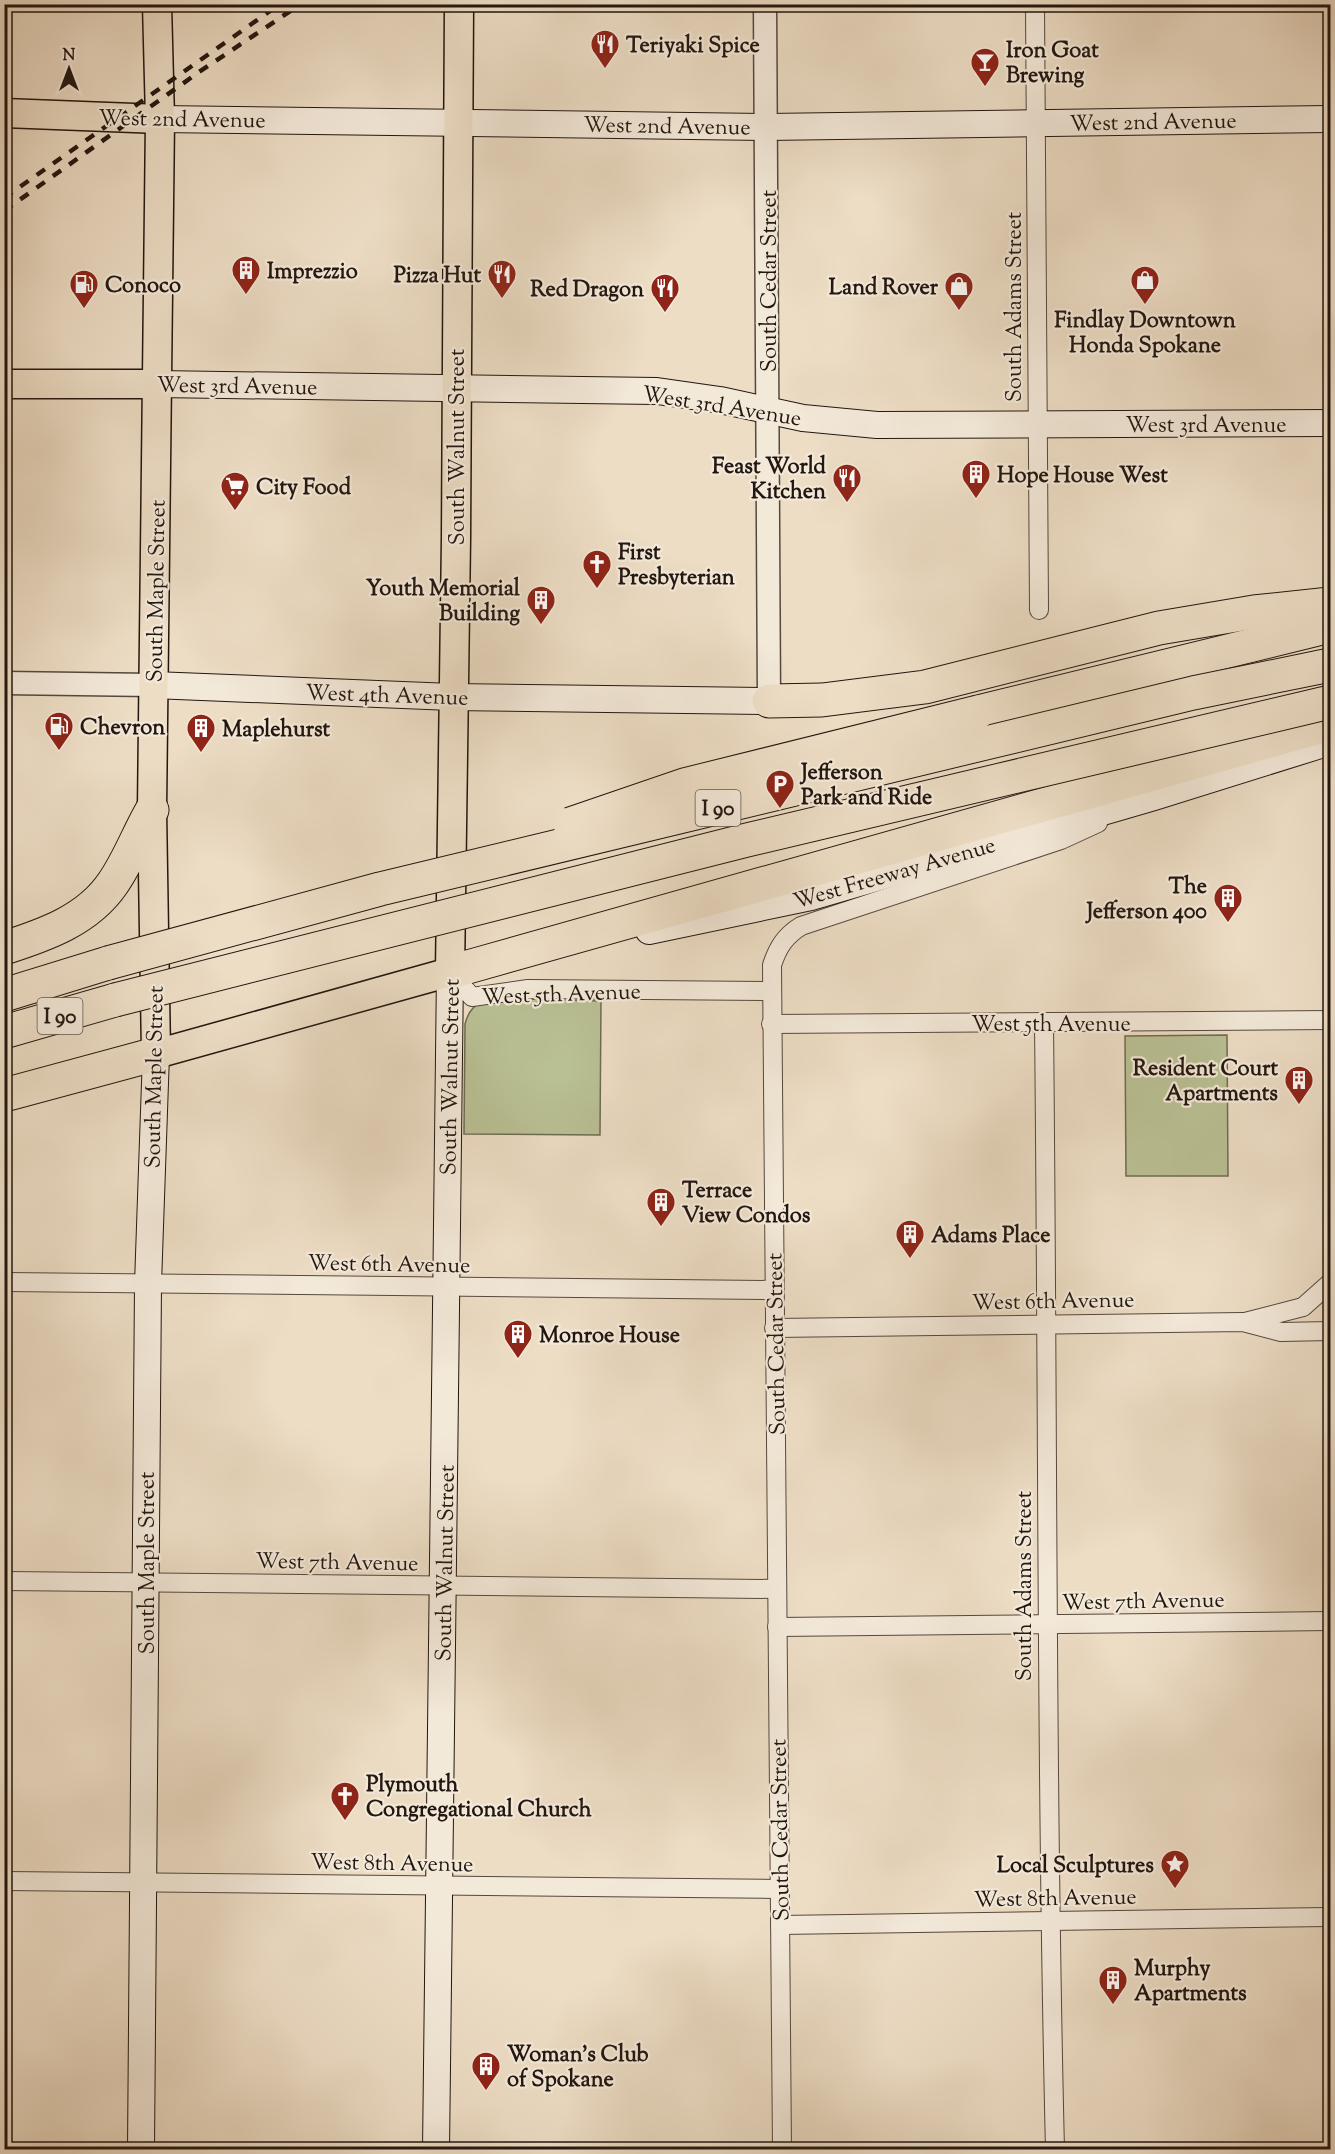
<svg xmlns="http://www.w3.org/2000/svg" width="1335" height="2154" font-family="'Sorts Mill Goudy',serif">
<rect width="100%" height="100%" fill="#edddc5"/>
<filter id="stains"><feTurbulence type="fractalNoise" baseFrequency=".00333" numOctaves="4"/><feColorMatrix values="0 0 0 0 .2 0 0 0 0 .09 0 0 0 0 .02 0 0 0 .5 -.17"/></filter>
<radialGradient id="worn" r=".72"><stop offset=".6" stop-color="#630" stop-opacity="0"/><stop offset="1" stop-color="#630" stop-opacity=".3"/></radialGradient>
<g fill="#b9c094" stroke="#6e6b52" stroke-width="1.5">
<path d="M490,998l111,3 -1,134 -136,-1 1,-110c4,-15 10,-20 25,-26z"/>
<polygon points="1227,1035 1228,1176 1126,1176 1125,1036"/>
</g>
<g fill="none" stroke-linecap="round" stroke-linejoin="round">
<g stroke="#55483d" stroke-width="20">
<g id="minor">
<polyline points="1035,4 1039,610"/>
<polyline points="450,972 472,997 528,989 771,991"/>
<path d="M1044,1023c4,376 2,751 11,1127"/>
<polyline points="771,1024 1330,1020"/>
<polyline points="4,1282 774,1290"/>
<polyline points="1245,1322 1303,1307 1330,1283"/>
<polyline points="774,1328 1243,1322 1281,1332 1330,1331"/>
<polyline points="4,1581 776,1589"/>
<polyline points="777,1627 1330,1621"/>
<polyline points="4,1881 779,1889"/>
<polyline points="780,1925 1330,1917"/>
<path d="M782,2150l-10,-1185c6,-18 13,-29 29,-39l260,-86 37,-17"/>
</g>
</g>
<g stroke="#55483d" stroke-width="25">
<g id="tertiary">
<polyline points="765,4 769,701"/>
<polyline points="4,683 153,685"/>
</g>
</g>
<g stroke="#221610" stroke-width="28">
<g id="secondary">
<polyline points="160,119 767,127 1330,119"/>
<polyline points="157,384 657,391 720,400 803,418 877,425 1330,423"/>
<polyline points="153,685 452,697 769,701"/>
<polyline points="649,931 811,897 1154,797 1330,742"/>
<polyline points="141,2150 148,1284 156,1054"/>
<polyline points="436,2150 450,972 469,968"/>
</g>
</g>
<g stroke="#221610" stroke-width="31">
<g id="primary">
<polyline points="157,4 160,119 152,810 156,1054 450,972 456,538 459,4"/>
<polyline points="4,113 160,119"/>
<polyline points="4,384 157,384"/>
</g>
</g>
<g stroke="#221610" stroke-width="35">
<g id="motorway">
<polyline points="769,701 822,700 925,687 1159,628 1254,612 1330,604"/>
<polyline points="978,712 1330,626"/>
<path d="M4,948c41,-13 84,-28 109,-65 16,-23 25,-49 39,-73"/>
<polyline points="450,972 1330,724"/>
<polyline points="4,995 108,963"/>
<polyline points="4,1032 115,1000"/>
<polyline points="4,1095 156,1054"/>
</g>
</g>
<use href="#minor" stroke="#f3e9d9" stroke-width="18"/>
<use href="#tertiary" stroke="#f3e9d9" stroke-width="22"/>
<use href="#secondary" stroke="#f3e9d9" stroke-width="26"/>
<use href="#primary" stroke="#edddc5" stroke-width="28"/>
<use href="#motorway" stroke="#edddc5" stroke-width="33"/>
<g stroke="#221610" stroke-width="4.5" stroke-dasharray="10 10" stroke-linecap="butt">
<polyline points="4,198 280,4"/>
<polyline points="4,211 199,72 301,4"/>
</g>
<g stroke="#221610" stroke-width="35" stroke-linecap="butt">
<g id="motorway-bridge">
<polyline points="570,824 684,785 978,712"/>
<polyline points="108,963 380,889 1193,693 1330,665"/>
<polyline points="115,1000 747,840 1330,702"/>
</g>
</g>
<use href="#motorway-bridge" stroke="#edddc5" stroke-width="33"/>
</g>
<defs>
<g id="restaurant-pin" transform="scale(1.5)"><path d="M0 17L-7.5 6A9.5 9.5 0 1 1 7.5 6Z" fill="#8f2418" stroke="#f3e9d9"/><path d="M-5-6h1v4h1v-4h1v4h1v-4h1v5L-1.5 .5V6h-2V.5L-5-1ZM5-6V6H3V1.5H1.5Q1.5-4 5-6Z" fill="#fff"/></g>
<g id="bar-pin" transform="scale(1.5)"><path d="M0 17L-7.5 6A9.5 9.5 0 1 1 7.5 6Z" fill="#8f2418" stroke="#f3e9d9"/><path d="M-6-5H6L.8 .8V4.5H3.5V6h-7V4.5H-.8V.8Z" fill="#fff"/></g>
<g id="building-pin" transform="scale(1.5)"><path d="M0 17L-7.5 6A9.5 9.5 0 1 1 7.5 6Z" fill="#8f2418" stroke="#f3e9d9"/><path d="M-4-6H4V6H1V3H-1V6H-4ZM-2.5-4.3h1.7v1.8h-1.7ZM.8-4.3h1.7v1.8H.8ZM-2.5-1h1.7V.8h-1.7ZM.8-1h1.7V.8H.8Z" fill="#fff"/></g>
<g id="shop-pin" transform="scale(1.5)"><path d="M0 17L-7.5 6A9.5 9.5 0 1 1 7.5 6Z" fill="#8f2418" stroke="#f3e9d9"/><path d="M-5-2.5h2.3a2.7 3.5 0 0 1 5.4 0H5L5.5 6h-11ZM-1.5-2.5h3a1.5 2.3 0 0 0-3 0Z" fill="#fff"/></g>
<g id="fuel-pin" transform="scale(1.5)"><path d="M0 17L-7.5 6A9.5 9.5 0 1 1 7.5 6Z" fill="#8f2418" stroke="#f3e9d9"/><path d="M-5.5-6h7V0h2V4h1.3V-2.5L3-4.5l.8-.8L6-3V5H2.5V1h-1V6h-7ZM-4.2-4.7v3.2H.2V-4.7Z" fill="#fff"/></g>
<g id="supermarket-pin" transform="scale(1.5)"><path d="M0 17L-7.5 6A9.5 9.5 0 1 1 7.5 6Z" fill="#8f2418" stroke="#f3e9d9"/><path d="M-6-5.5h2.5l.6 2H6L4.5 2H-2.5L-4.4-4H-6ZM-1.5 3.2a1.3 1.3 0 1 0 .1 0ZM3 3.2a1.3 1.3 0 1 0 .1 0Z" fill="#fff"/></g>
<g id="church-pin" transform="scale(1.5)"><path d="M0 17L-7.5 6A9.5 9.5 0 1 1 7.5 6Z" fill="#8f2418" stroke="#f3e9d9"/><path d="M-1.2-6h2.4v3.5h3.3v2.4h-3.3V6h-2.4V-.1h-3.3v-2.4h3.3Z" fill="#fff"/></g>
<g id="parking-pin" transform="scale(1.5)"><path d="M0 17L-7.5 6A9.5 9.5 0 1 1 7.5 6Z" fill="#8f2418" stroke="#f3e9d9"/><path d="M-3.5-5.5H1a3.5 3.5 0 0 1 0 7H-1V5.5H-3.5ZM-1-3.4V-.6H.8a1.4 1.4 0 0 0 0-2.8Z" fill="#fff"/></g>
<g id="sight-pin" transform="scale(1.5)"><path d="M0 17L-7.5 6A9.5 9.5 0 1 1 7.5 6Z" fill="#8f2418" stroke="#f3e9d9"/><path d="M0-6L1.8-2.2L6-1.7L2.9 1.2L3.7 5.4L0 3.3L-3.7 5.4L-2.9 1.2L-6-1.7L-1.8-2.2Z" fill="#fff"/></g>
</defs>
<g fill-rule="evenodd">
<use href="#restaurant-pin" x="605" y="44"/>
<use href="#bar-pin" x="985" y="62"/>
<use href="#building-pin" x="246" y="270"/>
<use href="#restaurant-pin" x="502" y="274"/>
<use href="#shop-pin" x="1145" y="280"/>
<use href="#fuel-pin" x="84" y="284"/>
<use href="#shop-pin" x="959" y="286"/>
<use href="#restaurant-pin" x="665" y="288"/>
<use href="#building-pin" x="976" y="474"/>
<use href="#restaurant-pin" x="847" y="478"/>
<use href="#supermarket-pin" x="235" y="486"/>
<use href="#church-pin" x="597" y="564"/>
<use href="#building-pin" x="541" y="600"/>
<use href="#fuel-pin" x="59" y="726"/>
<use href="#building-pin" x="201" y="728"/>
<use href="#parking-pin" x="780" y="784"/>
<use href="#building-pin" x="1228" y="898"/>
<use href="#building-pin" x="1299" y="1080"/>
<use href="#building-pin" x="661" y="1202"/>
<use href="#building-pin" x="910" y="1234"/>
<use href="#building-pin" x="518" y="1334"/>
<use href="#church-pin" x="345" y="1796"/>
<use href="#sight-pin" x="1175" y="1864"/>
<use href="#building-pin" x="1113" y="1980"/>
<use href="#building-pin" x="486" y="2066"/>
</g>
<g text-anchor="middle" stroke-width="4.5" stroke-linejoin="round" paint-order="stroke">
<g fill="#f3e9d9" stroke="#61554c" stroke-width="1.5">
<rect x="695.5" y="790" width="45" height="36" rx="4.5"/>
<rect x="37.5" y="998" width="45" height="36" rx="4.5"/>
</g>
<g font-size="21" font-weight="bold" fill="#221610">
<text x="718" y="815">I 90</text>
<text x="60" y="1023">I 90</text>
</g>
<g font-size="22" font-weight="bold" fill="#221610" stroke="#f3e9d9" text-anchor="start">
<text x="626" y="52">Teriyaki Spice</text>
<text x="1006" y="57">Iron Goat<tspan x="1006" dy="25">Brewing</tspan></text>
<text x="267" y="278">Imprezzio</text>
<text x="481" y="282" text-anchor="end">Pizza Hut</text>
<text x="105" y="292">Conoco</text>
<text x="938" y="294" text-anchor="end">Land Rover</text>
<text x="644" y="296" text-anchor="end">Red Dragon</text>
<text x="1145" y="327" text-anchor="middle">Findlay Downtown<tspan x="1145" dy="25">Honda Spokane</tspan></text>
<text x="826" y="473" text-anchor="end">Feast World<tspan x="826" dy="25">Kitchen</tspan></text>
<text x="997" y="482">Hope House West</text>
<text x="256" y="494">City Food</text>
<text x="618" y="559">First<tspan x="618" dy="25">Presbyterian</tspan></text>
<text x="520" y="595" text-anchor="end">Youth Memorial<tspan x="520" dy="25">Building</tspan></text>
<text x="80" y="734">Chevron</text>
<text x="222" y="736">Maplehurst</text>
<text x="801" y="779">Jefferson<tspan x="801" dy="25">Park and Ride</tspan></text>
<text x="1207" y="893" text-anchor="end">The<tspan x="1207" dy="25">Jefferson 400</tspan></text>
<text x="1278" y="1075" text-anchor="end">Resident Court<tspan x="1278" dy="25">Apartments</tspan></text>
<text x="682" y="1197">Terrace<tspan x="682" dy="25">View Condos</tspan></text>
<text x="931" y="1242">Adams Place</text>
<text x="539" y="1342">Monroe House</text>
<text x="366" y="1791">Plymouth<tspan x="366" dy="25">Congregational Church</tspan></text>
<text x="1154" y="1872" text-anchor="end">Local Sculptures</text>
<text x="1134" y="1975">Murphy<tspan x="1134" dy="25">Apartments</tspan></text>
<text x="507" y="2061">Woman's Club<tspan x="507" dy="25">of Spokane</tspan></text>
</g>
<g font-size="22" fill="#221610" stroke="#f3e9d9">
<text transform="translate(182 118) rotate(1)" y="8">West 2nd Avenue</text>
<text transform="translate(1153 121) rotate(-1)" y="8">West 2nd Avenue</text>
<text transform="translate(667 125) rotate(1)" y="8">West 2nd Avenue</text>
<text transform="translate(768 281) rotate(-90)" y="8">South Cedar Street</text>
<text transform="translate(1013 307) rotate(-90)" y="8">South Adams Street</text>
<text transform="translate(237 385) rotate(1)" y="8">West 3rd Avenue</text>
<text transform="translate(722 405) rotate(9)" y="8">West 3rd Avenue</text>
<text x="1206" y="432">West 3rd Avenue</text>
<text transform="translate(456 447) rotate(-90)" y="8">South Walnut Street</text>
<text transform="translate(155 591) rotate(-89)" y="8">South Maple Street</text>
<text transform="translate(387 694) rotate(2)" y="8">West 4th Avenue</text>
<text transform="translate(894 872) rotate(-16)" y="8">West Freeway Avenue</text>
<text transform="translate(561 993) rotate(-2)" y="8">West 5th Avenue</text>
<text x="1051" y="1031">West 5th Avenue</text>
<text transform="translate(153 1077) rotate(-89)" y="8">South Maple Street</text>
<text transform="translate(449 1077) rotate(-89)" y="8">South Walnut Street</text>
<text transform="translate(389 1263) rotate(1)" y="8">West 6th Avenue</text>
<text transform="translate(1053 1300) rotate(-1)" y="8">West 6th Avenue</text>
<text transform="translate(775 1344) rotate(-91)" y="8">South Cedar Street</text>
<text transform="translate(337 1561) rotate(1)" y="8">West 7th Avenue</text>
<text transform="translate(146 1563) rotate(-90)" y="8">South Maple Street</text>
<text transform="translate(444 1563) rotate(-89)" y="8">South Walnut Street</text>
<text transform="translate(1023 1586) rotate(-90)" y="8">South Adams Street</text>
<text transform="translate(1143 1600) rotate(-1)" y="8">West 7th Avenue</text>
<text transform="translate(779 1830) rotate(-91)" y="8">South Cedar Street</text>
<text transform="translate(392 1862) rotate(1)" y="8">West 8th Avenue</text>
<text transform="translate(1055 1897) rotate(-1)" y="8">West 8th Avenue</text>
</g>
</g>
<rect width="1335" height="2154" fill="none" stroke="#edddc5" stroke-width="24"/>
<rect x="6" y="6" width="1323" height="2142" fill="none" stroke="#221610" stroke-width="3"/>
<rect x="12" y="12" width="1311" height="2130" fill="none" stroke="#221610" stroke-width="1.5"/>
<g transform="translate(69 69)" stroke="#f3e9d9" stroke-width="4.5" paint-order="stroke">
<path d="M0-4.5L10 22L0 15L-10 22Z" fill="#221610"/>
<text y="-9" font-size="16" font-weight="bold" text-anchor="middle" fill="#221610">N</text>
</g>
<rect width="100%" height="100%" filter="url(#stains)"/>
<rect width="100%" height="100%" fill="url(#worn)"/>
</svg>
